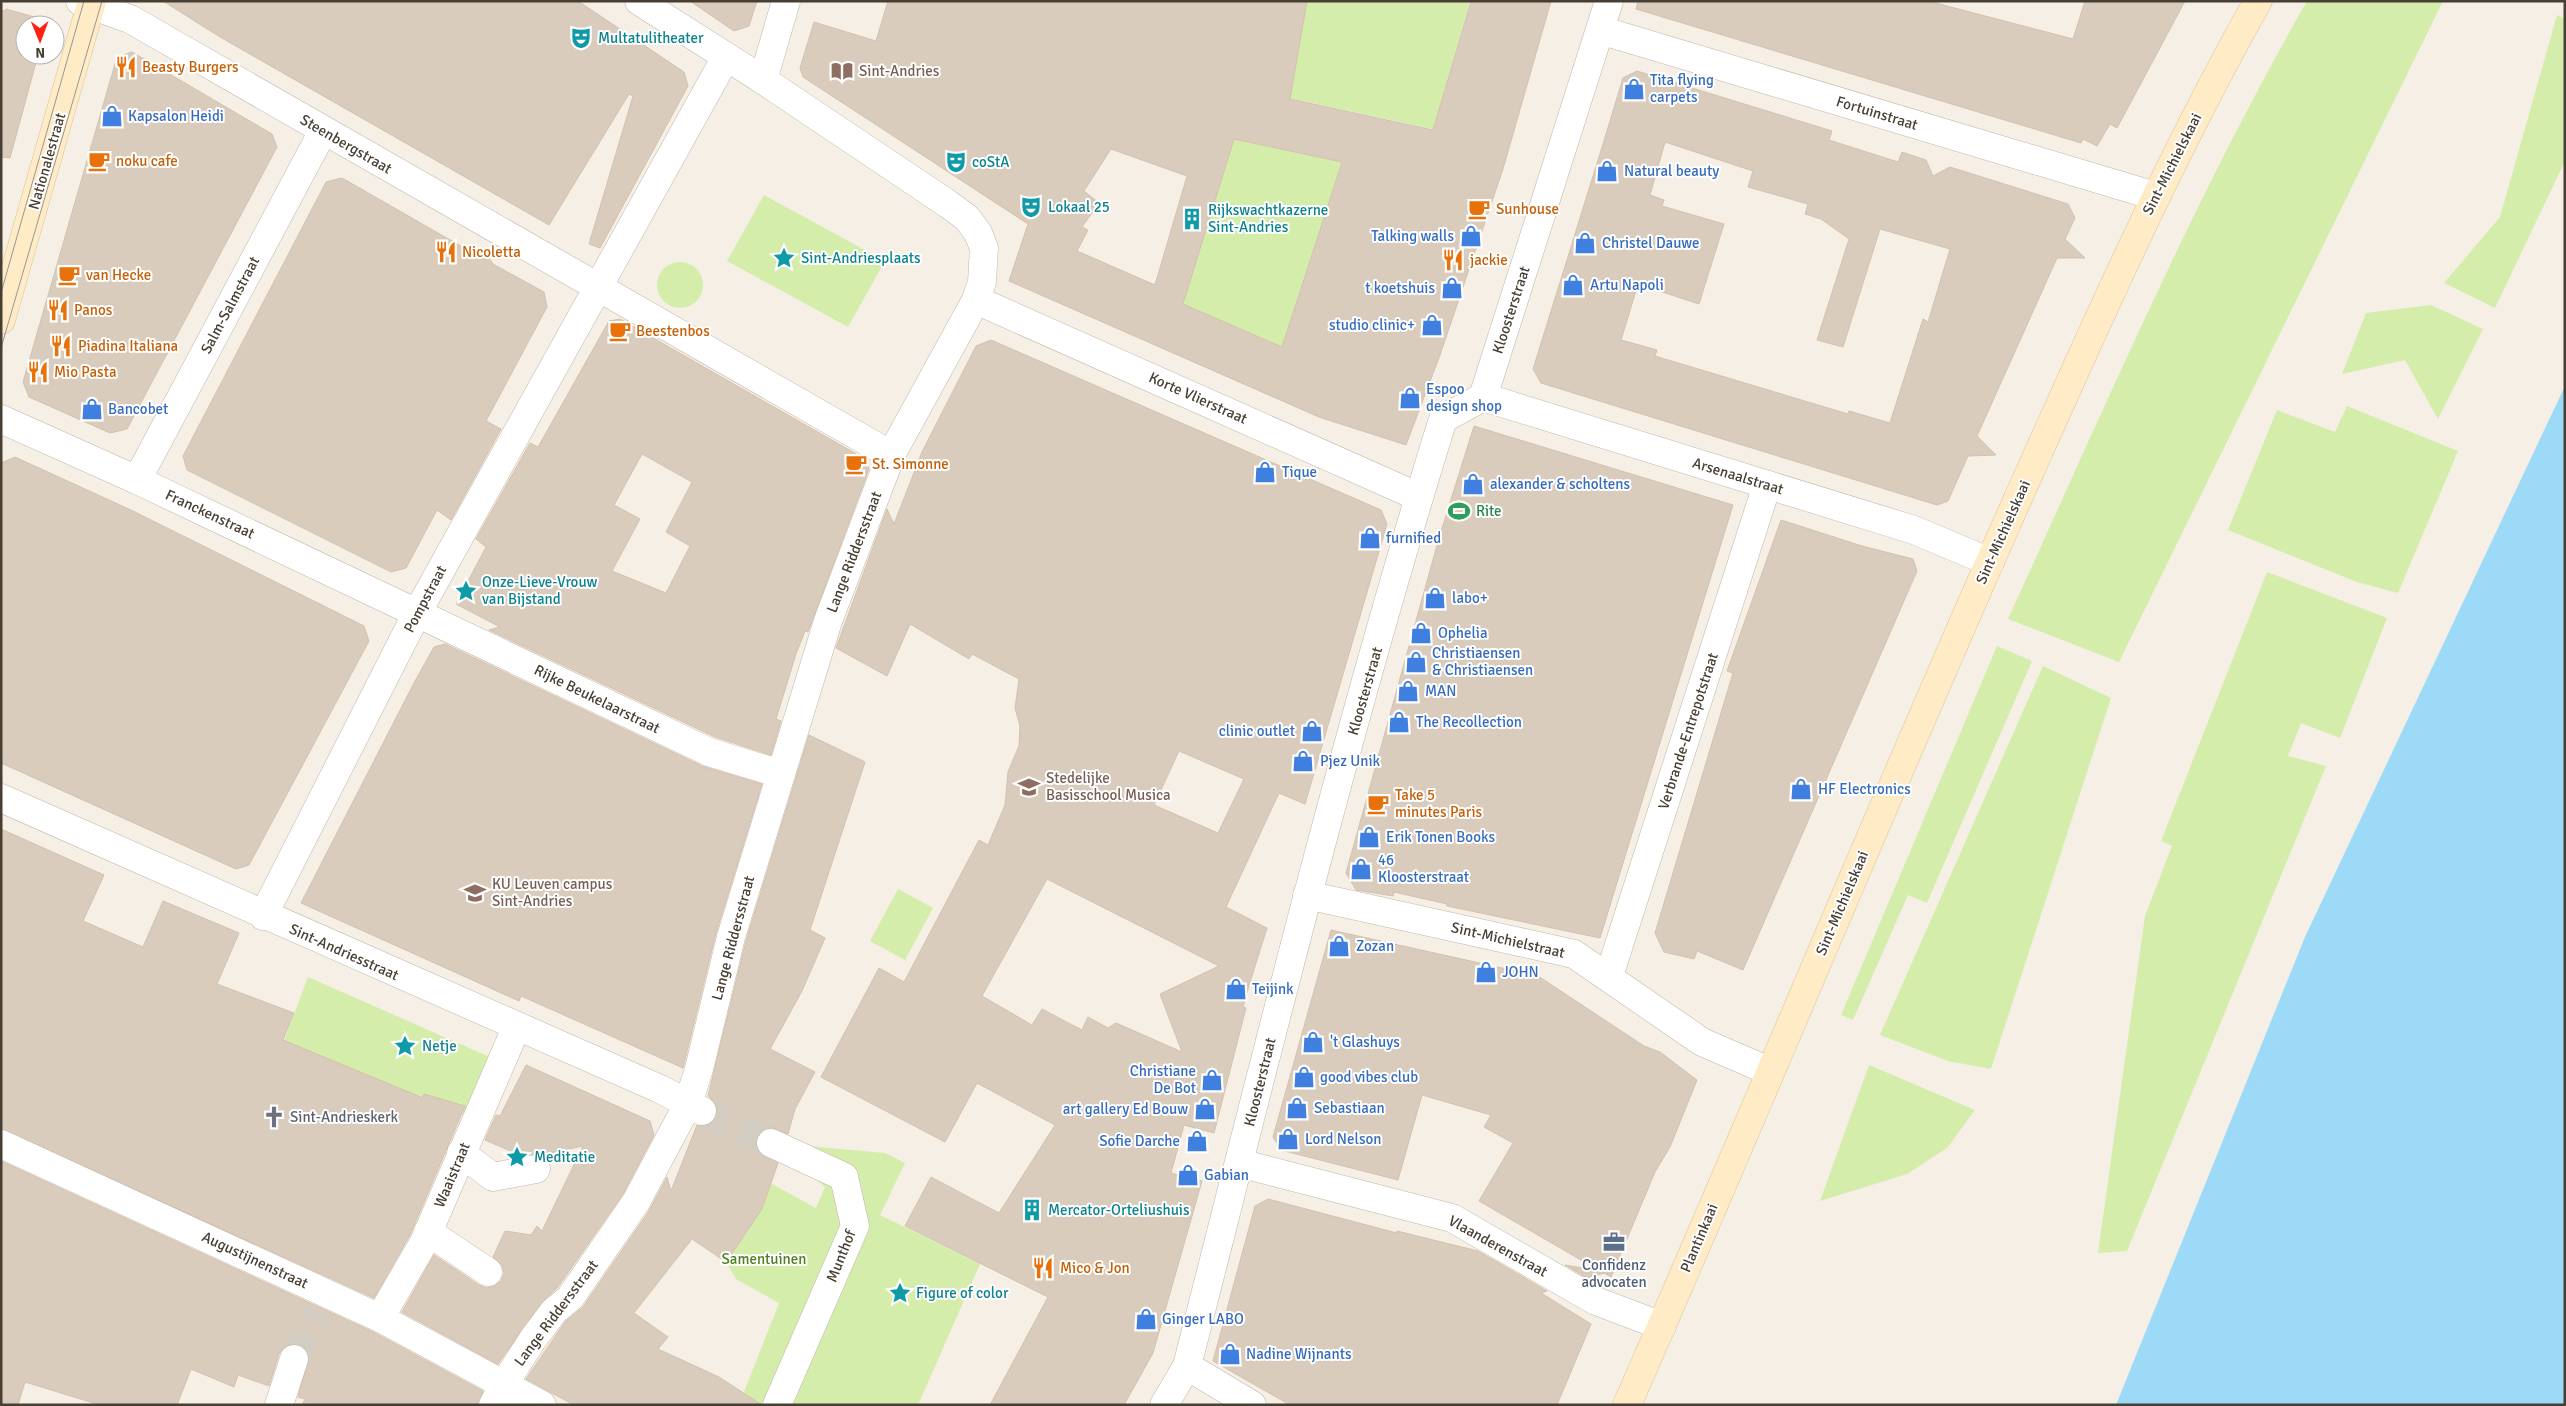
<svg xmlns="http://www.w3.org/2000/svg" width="2566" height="1406" font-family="Signika,sans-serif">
<rect width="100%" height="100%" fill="#f5efe6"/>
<g fill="#d5edaa">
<polygon points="1307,1 1470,1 1433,129 1284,97"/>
<path d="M2307,1h136l-324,661 -111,-43c95,-208 185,-419 299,-618z"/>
<polygon points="2557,15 2565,19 2565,161 2495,308 2444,283 2500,217"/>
<polygon points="1234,139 1342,162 1295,305 1303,356 1183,304"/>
<polygon points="764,195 885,261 848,327 727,261"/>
<circle cx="680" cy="285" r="23"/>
<polygon points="2431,305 2483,329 2438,419 2405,360 2342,374 2366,313"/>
<polygon points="2347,406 2458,451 2398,593 2357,582 2228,530 2277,410 2335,432"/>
<polygon points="2267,572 2387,618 2340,738 2301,723 2288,756 2326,766 2127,1251 2098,1253 2145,916 2172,846 2161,841"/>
<polygon points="1997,646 2032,661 1927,903 1908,895 1853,1020 1841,1015"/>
<polygon points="2043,666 2111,698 1991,1069 1948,1061 1880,1035"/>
<polygon points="898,889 933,908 905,960 870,941"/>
<polygon points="308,977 501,1062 475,1120 284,1041"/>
<polygon points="1869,1065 1975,1110 1947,1148 1907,1174 1820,1201"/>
<polygon points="808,1146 885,1153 905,1163 880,1215 980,1264 918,1405 742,1405 740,1402 779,1303 736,1279 726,1262 761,1210 770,1183 816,1208 825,1187 801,1167"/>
</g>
<polygon fill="#9cdaf8" points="2565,386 2565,1405 2116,1405 2305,937"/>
<g fill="#daccbd" stroke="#d3c1ad" fill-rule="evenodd">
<polygon points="163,1 578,1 684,72 688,86 600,248 589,244 633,96 629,94 549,225 220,37"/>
<polygon points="690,1 757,1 749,26 734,31"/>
<path d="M888,1h419l-17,98 143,31 38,-129h80l-48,168 -63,186 -34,90 -87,-28 -310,-136 19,-57 -225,-147 -3,-9 14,-46 62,19zM1234,139l108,23 -60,185 -99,-43zM1111,149l76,27 -32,109 -78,-34 11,-21 -6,-3 17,-24 -15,-12z"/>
<polygon points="1638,1 1928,1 2073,39 2085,1 2185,1 2117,128 2110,124 2097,146 2083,139 2081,143 1636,9"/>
<polygon points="6,9 38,18 41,25 25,25 25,55 38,55 10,158 1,157 1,10 6,11"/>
<polygon points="132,52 272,134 277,147 127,429 110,433 29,397 23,382 117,57"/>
<path d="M1637,71l195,60 -3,9 69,22 4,-10 24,8 7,16 17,-9 118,37 7,14 -10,21 20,19h-28l-80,178 19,19 -28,1 -20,45 -11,4 -396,-122 -8,-14 70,-225 20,-66zM1665,142l88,29 -5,16 60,17 -3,10 16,5 28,20 -32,101 26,7 37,-118 70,20 -22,73 -5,-3 -33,104 -41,-12 -1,3 -193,-58 2,-6 -36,-10 17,-56 61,20 25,-80 -62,-18 2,-6 -14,-5z"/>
<polygon points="342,178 473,253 485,252 493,264 544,292 547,307 486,421 501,429 451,520 437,510 406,568 391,572 187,470 183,456 326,182"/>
<path d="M620,319l245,140 4,10 -61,163 -3,-1 -9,23 -20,65 5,2 -10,34 -56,-18 -226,-107 11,-3 -44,-23 30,-57 -10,-8 54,-96 8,4 71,-126zM642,454l50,28 -26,50 24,14 -24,47 -54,-22 28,-52 -26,-14z"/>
<path d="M991,340l390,170 6,14 -82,280 -26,-11 -53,114 41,21 -17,54 -7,25 3,1 -32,125 -30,-8 -13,48 31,8 -49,172 -29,52h-134l58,-108 -143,-71 26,-49 68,36 56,-88 -78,-42 -32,59 -124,-65 58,-109 25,14 75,-142 9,5 17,-40 3,-33 11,-26 1,-20 -5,-18 4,-29 -47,-25 -3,5 -59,-35 -23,52 -51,-28 51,-139 7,15 28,-72 54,-106zM1179,751l65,28 -26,54 -64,-28zM1047,879l172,87 -59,28 22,58 -66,-29 -8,5 -20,-11 -6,13 -40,-21 -10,16 -50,-29z"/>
<polygon points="1474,426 1733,505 1600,938 1447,906 1447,904 1394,892 1393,896 1356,890 1346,873 1439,538"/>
<polygon points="15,457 133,511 364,626 369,641 249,865 236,869 1,763 1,463"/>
<polygon points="1781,520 1862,546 1913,559 1917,571 1743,970 1697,951 1694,959 1664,952 1655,933 1733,673 1727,671"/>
<polygon points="445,644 702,766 762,784 716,933 683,1068 521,996 519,1001 301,903 415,681 434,647"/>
<polygon points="809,735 865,762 810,930 825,938 802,991 770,1049 815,1072 795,1109 788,1134 770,1127 762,1130 757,1136 755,1144 759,1152 778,1163 762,1209 726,1262 692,1239 634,1313 668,1337 658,1349 719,1377 762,1405 574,1405 526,1379 565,1322 583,1307 649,1211 667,1177 671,1191 697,1125 710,1124 716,1118 718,1110 715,1103 708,1096 746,941"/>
<polygon points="1,829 104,875 83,921 143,947 163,901 239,933 217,984 294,1013 283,1040 423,1098 424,1094 465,1106 410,1235 374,1298 1,1129"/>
<polygon points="1331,930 1538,976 1644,1046 1660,1052 1697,1080 1670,1147 1655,1172 1611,1277 1604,1273 1587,1278 1565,1265 1600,1271 1479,1201 1513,1143 1484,1127 1491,1115 1422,1095 1398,1180 1281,1150 1273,1137"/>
<polygon points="526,1065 650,1121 654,1135 623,1194 558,1287 542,1302 498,1364 402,1312 434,1255 479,1285 487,1288 494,1286 501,1281 504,1273 502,1265 493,1257 505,1231 531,1235 537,1226 542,1231 583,1146 542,1155 522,1156 485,1140 496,1115 500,1116"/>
<polygon points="1,1161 373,1332 483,1391 478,1405 302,1405 305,1399 298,1397 309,1356 305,1348 299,1344 291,1344 284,1347 279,1354 269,1386 238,1375 234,1387 191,1369 177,1405 100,1405 25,1382 18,1405 1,1405"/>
<polygon points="1268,1199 1397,1233 1397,1231 1478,1251 1547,1291 1541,1293 1591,1324 1557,1405 1290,1405 1213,1361 1255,1206"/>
</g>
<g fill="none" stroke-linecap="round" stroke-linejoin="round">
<g stroke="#d2ccc2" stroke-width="28" stroke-dasharray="28 14" stroke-linecap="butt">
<polyline points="702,1111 771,1143"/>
<polyline points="294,1359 318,1312"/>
</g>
<g stroke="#c1b6a7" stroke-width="29">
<g id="street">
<polyline points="80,1 130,19 891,455"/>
<polyline points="1600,30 2155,196"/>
<polyline points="763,80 786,1"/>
<polyline points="976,300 1419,497"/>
<polyline points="1483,397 1914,530 1990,562"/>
<polyline points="1,419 137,480 709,752 781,774"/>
<polyline points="137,480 323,131"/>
<polyline points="1,798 660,1089 702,1111"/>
<polyline points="1307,895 1574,954 1702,1042 1769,1071"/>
<polyline points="263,916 417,613 726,57"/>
<polyline points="1609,976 1767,485"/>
<polyline points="771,1143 844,1177 855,1226 777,1405"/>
<polyline points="1,1144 380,1318 542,1405"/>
<polyline points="461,1153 493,1177 536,1169"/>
<polyline points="1239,1163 1452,1218 1596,1301 1662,1326"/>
<polyline points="428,1232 488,1272"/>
<polyline points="380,1318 424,1242 516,1028"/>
<polyline points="1187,1366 1252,1405"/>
<polyline points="279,1405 294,1359"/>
<polyline points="493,1405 504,1384 533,1339 554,1311 570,1298 636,1202 688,1104 699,1069 731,937 828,621 891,455 976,300 982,282 984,248 978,233 967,218 948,204 763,80 639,1"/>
<path d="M1164,1405l23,-39c81,-317 159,-635 256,-947l40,-22 126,-396"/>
</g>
</g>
<g stroke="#ddc393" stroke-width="29">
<g id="secondary">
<polyline points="1,320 92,1"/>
<path d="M1627,1405c133,-303 258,-608 392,-909 75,-168 149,-335 239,-495"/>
</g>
</g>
<use href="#street" stroke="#fff" stroke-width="28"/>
<use href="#secondary" stroke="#ffecc6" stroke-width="28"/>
<g stroke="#969696" stroke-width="1">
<polyline points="1,293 84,1"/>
<polyline points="1,348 102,1"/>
</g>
</g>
<defs>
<g id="theatre-bare" transform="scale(1.725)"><path d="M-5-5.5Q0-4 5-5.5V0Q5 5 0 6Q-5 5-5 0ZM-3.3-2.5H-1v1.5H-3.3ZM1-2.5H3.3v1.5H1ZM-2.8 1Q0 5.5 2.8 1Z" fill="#0f9aa8" stroke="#fff" stroke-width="2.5" paint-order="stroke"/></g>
<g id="restaurant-bare" transform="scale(1.725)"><path d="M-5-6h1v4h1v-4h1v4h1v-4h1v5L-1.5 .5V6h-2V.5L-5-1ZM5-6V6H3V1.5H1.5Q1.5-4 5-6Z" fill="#e8710a" stroke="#fff" stroke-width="2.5" paint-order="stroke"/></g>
<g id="library-bare" transform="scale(1.725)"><path d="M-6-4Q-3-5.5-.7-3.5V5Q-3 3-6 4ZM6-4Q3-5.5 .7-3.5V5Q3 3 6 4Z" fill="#8d6e63" stroke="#fff" stroke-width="2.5" paint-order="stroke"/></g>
<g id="shop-bare" transform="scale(1.725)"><path d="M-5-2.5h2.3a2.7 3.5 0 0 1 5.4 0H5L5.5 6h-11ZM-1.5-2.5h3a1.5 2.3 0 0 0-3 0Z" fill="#3f7fe0" stroke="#fff" stroke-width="2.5" paint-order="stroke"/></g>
<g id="cafe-bare" transform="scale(1.725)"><path d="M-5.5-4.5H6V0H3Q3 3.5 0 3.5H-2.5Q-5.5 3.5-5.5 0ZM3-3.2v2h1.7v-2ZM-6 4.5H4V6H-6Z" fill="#e8710a" stroke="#fff" stroke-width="2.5" paint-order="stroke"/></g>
<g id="building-bare" transform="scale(1.725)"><path d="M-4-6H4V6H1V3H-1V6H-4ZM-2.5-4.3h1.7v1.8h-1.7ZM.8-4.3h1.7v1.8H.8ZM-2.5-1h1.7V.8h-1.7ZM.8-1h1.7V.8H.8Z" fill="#0f9aa8" stroke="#fff" stroke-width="2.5" paint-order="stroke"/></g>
<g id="sight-bare" transform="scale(1.725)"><path d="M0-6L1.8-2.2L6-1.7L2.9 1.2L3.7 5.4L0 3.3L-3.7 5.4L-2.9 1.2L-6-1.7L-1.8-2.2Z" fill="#0f9aa8" stroke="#fff" stroke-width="2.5" paint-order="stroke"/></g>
<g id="stadium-bare" transform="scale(1.725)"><path d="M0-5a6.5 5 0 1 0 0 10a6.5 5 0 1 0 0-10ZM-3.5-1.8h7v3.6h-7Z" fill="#2e9e5b" stroke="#fff" stroke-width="2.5" paint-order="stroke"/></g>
<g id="school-bare" transform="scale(1.725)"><path d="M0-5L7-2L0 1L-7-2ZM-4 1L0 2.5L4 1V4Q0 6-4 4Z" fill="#8d6e63" stroke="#fff" stroke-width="2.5" paint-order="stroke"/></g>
<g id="university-bare" transform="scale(1.725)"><path d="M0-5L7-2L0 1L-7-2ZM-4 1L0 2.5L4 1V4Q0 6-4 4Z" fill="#8d6e63" stroke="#fff" stroke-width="2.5" paint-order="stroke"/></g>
<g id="church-bare" transform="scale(1.725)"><path d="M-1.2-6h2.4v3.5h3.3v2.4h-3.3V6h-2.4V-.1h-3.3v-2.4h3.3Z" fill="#6b7280" stroke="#fff" stroke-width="2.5" paint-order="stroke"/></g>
<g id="office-bare" transform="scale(1.725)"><path d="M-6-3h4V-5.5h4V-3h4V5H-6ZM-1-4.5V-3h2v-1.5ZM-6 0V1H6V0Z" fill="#5c6f8a" stroke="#fff" stroke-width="2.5" paint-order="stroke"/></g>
</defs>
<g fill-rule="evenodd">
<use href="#theatre-bare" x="581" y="38"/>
<use href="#restaurant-bare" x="126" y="67"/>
<use href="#library-bare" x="842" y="71"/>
<use href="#shop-bare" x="1634" y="89"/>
<use href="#shop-bare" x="112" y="116"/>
<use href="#cafe-bare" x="99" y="161"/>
<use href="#theatre-bare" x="956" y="162"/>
<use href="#shop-bare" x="1607" y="171"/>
<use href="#theatre-bare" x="1031" y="207"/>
<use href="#cafe-bare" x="1479" y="209"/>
<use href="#building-bare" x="1192" y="219"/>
<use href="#shop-bare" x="1471" y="236"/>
<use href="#shop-bare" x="1585" y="243"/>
<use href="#restaurant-bare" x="446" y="252"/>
<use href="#sight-bare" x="784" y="258"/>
<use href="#restaurant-bare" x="1453" y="260"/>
<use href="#cafe-bare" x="69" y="275"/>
<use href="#shop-bare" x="1573" y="285"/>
<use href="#shop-bare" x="1452" y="288"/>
<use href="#restaurant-bare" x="58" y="310"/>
<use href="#shop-bare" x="1432" y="325"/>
<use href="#cafe-bare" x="620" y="331"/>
<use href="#restaurant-bare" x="61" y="346"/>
<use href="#restaurant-bare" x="38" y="372"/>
<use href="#shop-bare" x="1410" y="398"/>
<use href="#shop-bare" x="92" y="409"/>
<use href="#cafe-bare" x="856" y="464"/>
<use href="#shop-bare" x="1265" y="472"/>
<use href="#shop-bare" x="1473" y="484"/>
<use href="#stadium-bare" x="1459" y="511"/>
<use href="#shop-bare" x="1370" y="538"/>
<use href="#sight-bare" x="466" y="591"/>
<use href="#shop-bare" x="1435" y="598"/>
<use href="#shop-bare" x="1421" y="633"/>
<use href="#shop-bare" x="1416" y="662"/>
<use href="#shop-bare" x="1408" y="691"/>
<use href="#shop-bare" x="1399" y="722"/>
<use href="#shop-bare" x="1312" y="731"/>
<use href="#shop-bare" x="1303" y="761"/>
<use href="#school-bare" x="1029" y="787"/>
<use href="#shop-bare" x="1801" y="789"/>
<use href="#cafe-bare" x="1378" y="804"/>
<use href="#shop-bare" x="1369" y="837"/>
<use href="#shop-bare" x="1361" y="869"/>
<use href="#university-bare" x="475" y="893"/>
<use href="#shop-bare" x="1339" y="946"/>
<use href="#shop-bare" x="1486" y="972"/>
<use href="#shop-bare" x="1236" y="989"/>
<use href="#shop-bare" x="1313" y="1042"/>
<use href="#sight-bare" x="405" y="1046"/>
<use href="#shop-bare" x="1304" y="1077"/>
<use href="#shop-bare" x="1212" y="1080"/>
<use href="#shop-bare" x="1297" y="1108"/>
<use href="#shop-bare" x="1205" y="1109"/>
<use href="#church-bare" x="274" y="1117"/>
<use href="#shop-bare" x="1288" y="1139"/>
<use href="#shop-bare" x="1197" y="1141"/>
<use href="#sight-bare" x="517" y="1157"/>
<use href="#shop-bare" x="1188" y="1175"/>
<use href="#building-bare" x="1032" y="1210"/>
<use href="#office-bare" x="1614" y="1242"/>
<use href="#restaurant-bare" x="1043" y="1268"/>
<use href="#sight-bare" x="900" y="1293"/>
<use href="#shop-bare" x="1146" y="1319"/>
<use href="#shop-bare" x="1230" y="1354"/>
</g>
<g text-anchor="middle" stroke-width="4" stroke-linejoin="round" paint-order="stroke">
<g font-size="15" fill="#0d838f" stroke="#fff" text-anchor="start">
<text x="598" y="43">Multatulitheater</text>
<text x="972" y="167">coStA</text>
<text x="1048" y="212">Lokaal 25</text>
<text x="1208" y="215">Rijkswachtkazerne<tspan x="1208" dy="17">Sint-Andries</tspan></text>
<text x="801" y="263">Sint-Andriesplaats</text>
<text x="482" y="587">Onze-Lieve-Vrouw<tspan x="482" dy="17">van Bijstand</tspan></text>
<text x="422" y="1051">Netje</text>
<text x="534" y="1162">Meditatie</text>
<text x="1048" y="1215">Mercator-Orteliushuis</text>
<text x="916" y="1298">Figure of color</text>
</g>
<g font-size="15" fill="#c56008" stroke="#fff" text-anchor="start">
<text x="142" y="72">Beasty Burgers</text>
<text x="116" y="166">noku cafe</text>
<text x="1496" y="214">Sunhouse</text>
<text x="462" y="257">Nicoletta</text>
<text x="1470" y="265">jackie</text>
<text x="86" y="280">van Hecke</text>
<text x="74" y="315">Panos</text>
<text x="636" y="336">Beestenbos</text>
<text x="78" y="351">Piadina Italiana</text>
<text x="54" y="377">Mio Pasta</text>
<text x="872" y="469">St. Simonne</text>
<text x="1395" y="800">Take 5<tspan x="1395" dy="17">minutes Paris</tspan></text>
<text x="1060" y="1273">Mico &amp; Jon</text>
</g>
<g font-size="15" fill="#785e54" stroke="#fff" text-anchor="start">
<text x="859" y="76">Sint-Andries</text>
<text x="1046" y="783">Stedelijke<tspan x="1046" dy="17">Basisschool Musica</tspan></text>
<text x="492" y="889">KU Leuven campus<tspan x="492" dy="17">Sint-Andries</tspan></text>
</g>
<g font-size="15" fill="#366cbe" stroke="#fff" text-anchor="start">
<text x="1650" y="85">Tita flying<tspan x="1650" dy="17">carpets</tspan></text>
<text x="128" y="121">Kapsalon Heidi</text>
<text x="1624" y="176">Natural beauty</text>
<text x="1454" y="241" text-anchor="end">Talking walls</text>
<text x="1602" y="248">Christel Dauwe</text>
<text x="1590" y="290">Artu Napoli</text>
<text x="1435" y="293" text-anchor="end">t koetshuis</text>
<text x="1415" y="330" text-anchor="end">studio clinic+</text>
<text x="1426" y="394">Espoo<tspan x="1426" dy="17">design shop</tspan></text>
<text x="108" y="414">Bancobet</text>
<text x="1282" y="477">Tique</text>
<text x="1490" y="489">alexander &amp; scholtens</text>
<text x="1386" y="543">furnified</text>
<text x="1452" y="603">labo+</text>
<text x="1438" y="638">Ophelia</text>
<text x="1432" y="658">Christiaensen<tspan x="1432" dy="17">&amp; Christiaensen</tspan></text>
<text x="1425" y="696">MAN</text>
<text x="1416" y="727">The Recollection</text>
<text x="1295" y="736" text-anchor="end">clinic outlet</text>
<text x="1320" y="766">Pjez Unik</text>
<text x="1818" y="794">HF Electronics</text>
<text x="1386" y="842">Erik Tonen Books</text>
<text x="1378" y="865">46<tspan x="1378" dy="17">Kloosterstraat</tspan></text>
<text x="1356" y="951">Zozan</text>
<text x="1502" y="977">JOHN</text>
<text x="1252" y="994">Teijink</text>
<text x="1330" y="1047">'t Glashuys</text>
<text x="1196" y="1076" text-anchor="end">Christiane<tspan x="1196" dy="17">De Bot</tspan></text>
<text x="1320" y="1082">good vibes club</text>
<text x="1314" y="1113">Sebastiaan</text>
<text x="1188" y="1114" text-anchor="end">art gallery Ed Bouw</text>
<text x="1305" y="1144">Lord Nelson</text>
<text x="1180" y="1146" text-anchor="end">Sofie Darche</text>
<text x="1204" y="1180">Gabian</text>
<text x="1162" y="1324">Ginger LABO</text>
<text x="1246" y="1359">Nadine Wijnants</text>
</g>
<g font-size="15" fill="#483f34" stroke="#fff">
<text transform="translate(1877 113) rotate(17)" y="5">Fortuinstraat</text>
<text transform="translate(346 144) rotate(30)" y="5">Steenbergstraat</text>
<text transform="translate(47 161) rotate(-74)" y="5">Nationalestraat</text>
<text transform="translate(2172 164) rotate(-63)" y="5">Sint-Michielskaai</text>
<text transform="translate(230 305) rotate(-62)" y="5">Salm-Salmstraat</text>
<text transform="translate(1511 310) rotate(-72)" y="5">Kloosterstraat</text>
<text transform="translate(1198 398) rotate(24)" y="5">Korte Vlierstraat</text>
<text transform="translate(1738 476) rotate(17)" y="5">Arsenaalstraat</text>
<text transform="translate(210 514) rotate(25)" y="5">Franckenstraat</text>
<text transform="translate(2003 532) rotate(-66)" y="5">Sint-Michielskaai</text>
<text transform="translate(854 552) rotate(-69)" y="5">Lange Riddersstraat</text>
<text transform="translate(425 599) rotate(-62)" y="5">Pompstraat</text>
<text transform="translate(1365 691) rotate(-74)" y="5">Kloosterstraat</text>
<text transform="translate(597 699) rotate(26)" y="5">Rijke Beukelaarstraat</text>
<text transform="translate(1688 731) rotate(-72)" y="5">Verbrande-Entrepotstraat</text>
<text transform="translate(1842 903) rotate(-67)" y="5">Sint-Michielskaai</text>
<text transform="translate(733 938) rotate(-75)" y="5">Lange Riddersstraat</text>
<text transform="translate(1508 940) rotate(13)" y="5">Sint-Michielstraat</text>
<text transform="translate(344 952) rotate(24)" y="5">Sint-Andriesstraat</text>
<text transform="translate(1260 1082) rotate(-76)" y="5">Kloosterstraat</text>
<text transform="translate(452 1175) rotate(-67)" y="5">Waaistraat</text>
<text transform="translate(1699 1238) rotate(-67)" y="5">Plantinkaai</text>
<text transform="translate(1498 1246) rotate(29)" y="5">Vlaanderenstraat</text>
<text transform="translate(841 1256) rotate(-68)" y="5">Munthof</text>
<text transform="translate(255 1260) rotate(25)" y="5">Augustijnenstraat</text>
<text transform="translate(556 1313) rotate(-53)" y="5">Lange Riddersstraat</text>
</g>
<g font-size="15" fill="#27864d" stroke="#fff" text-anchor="start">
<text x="1476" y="516">Rite</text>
</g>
<g font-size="15" fill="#5b616d" stroke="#fff" text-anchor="start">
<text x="290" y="1122">Sint-Andrieskerk</text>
</g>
<g font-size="15" fill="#4d8021" stroke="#fff">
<text x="764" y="1264">Samentuinen</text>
</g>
<g font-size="15" fill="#4e5e75" stroke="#fff">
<text x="1614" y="1270">Confidenz<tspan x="1614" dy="17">advocaten</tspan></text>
</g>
</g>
<rect width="2566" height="1406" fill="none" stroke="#483f34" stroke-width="5"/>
<g transform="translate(40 40) rotate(179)"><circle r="24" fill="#ffffff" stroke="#b6b2ae"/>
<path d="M0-4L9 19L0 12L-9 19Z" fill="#ff2213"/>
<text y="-8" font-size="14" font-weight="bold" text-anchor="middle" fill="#483f34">N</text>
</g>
</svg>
